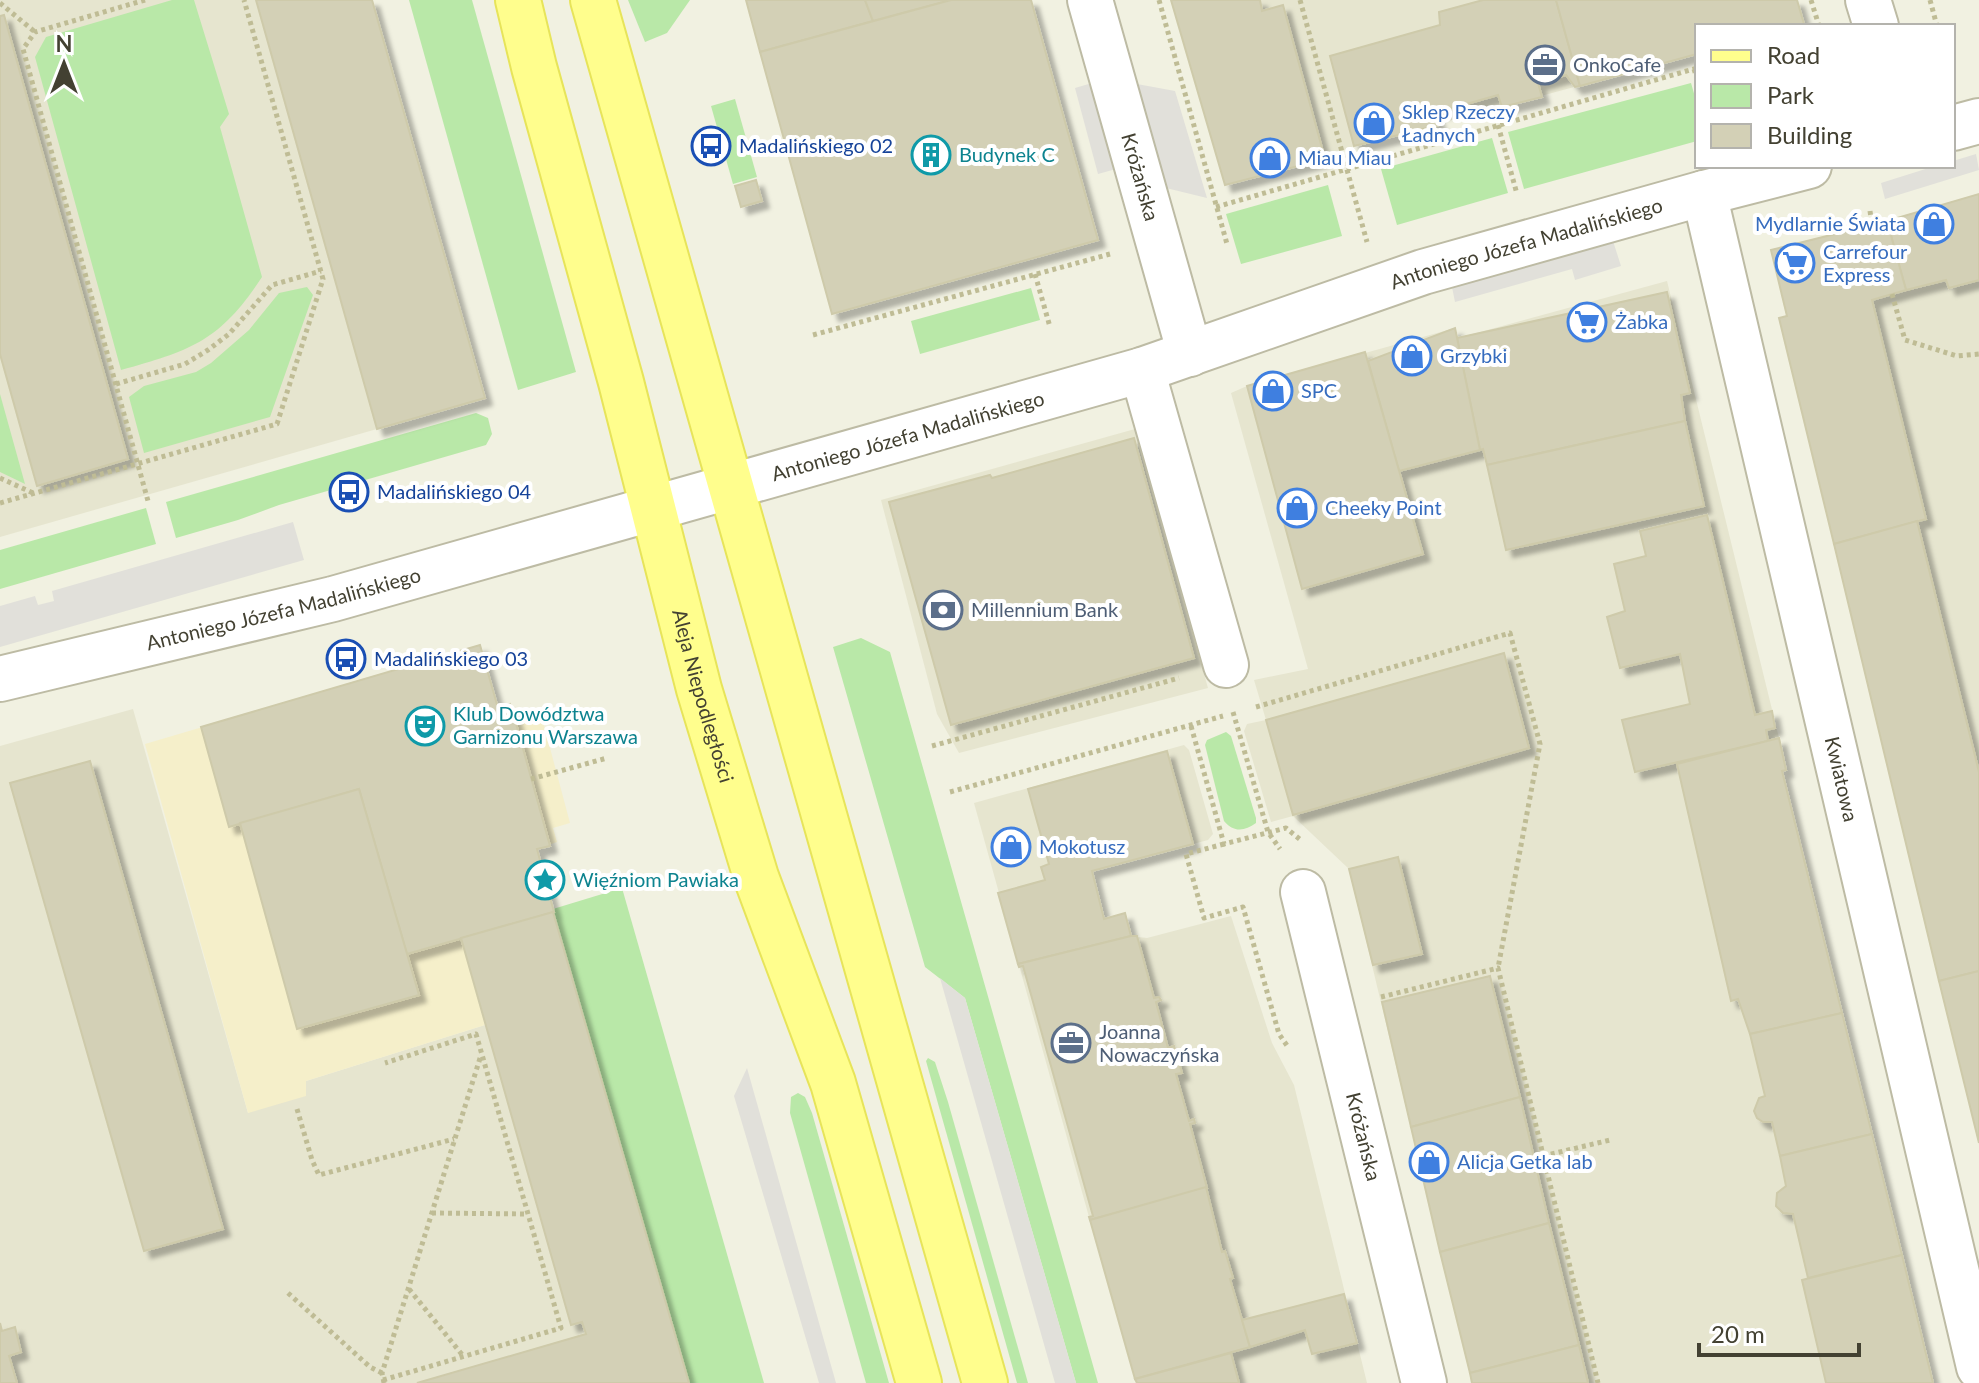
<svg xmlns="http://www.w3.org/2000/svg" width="1979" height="1383" font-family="Lato,sans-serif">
<defs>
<filter id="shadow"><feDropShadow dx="7" dy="7" stdDeviation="2" flood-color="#0004"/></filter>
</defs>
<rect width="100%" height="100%" fill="#f1f1e1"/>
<g fill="#e6e5cf">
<polygon points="0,0 372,0 485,398 0,537"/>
<polygon points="1171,0 1797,0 1804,24 1697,26 1697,54 1392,136 1354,146 1325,159 1225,185"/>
<polygon points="1979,194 1979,1143 1779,318 1787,315 1771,250 1887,221"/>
<polygon points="1667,281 1779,738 1786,770 1783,772 1933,1383 1472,1383 1349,869 1293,816 1271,822 1244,731 1247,724 1266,720 1254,680 1308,669 1231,393 1247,386 1455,328 1458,338"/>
<polygon points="1135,429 1208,688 959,753 937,714 881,500"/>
<polygon points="133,709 248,1113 306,1081 485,1025 461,938 553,912 689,1383 0,1383 0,746"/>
<polygon points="1184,745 1189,750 1213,834 1208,840 1092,871 1104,919 1125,913 1131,936 1147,938 1231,916 1272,1043 1294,1085 1367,1383 1137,1383 1089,1217 974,803"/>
</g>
<polygon fill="#f5efca" points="480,645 498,708 510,704 512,709 518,707 522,723 542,718 570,823 553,828 557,842 537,849 461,938 485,1025 306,1081 306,1096 248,1113 145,744"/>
<g fill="#b9e8a8">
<path d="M172,0h22l35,114 -9,13 42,150c-42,64 -70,73 -141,93l-86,-313 11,-20z"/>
<polygon points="409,0 472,0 576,372 518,390"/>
<polygon points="628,0 690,0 667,33 645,42"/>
<polygon points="1691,83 1697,104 1697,141 1524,189 1508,132"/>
<polygon points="735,99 757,177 733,184 711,106"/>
<polygon points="1492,138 1508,193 1397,225 1381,169"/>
<polygon points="1328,185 1342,236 1241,264 1226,214"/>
<polygon points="307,287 313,295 270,417 144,453 129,397 144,386 196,372 211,363 249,330 279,293"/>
<polygon points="1031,288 1040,320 920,354 911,321"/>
<polygon points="0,394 25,484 0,472"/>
<polygon points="476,413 488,418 492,434 486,445 279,505 238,520 176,538 166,502"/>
<polygon points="146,508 156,544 0,589 0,550"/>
<polygon points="861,638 890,652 1098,1383 1076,1383 965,998 925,967 833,647"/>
<path d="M1226,732l5,4 25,82v5c-12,9 -23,9 -32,-2l-19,-76 2,-5z"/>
<polygon points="622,888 764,1383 689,1383 553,912 553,909"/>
<polygon points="928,1058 935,1062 948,1102 1028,1383 1017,1383 926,1061"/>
<polygon points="798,1093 805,1097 812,1113 889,1383 866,1383 790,1113 791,1097"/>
</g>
<g fill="#e1e0da">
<polygon points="1092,83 1116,169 1098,174 1075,88"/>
<polygon points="1137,84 1175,91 1207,198 1166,188"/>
<polygon points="1976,154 1979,170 1885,199 1881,183 1935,166 1953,166 1953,161"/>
<polygon points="1613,241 1621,266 1575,280 1572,269 1455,302 1452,287"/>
<polygon points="293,522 304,560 0,647 0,606 35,596 38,605 54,601 52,591"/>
<polygon points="940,978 965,998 1076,1383 1055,1383"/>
<polygon points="747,1068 836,1383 819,1383 734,1096"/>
</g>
<g fill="#d3d0b6" stroke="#cecaaa" stroke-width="2" filter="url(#shadow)">
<polygon points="256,0 372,0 485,398 377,429"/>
<polygon points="746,0 865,0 873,21 760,52"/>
<polygon points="865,0 951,0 873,21"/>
<polygon points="951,0 1031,0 1098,240 832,314 760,52"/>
<polygon points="1171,0 1260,0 1262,11 1283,5 1325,159 1225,185"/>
<polygon points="1483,0 1556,0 1580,86 1575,87 1566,75 1538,83 1542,97 1502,107 1498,95 1435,113 1439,125 1354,146 1330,56 1440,25 1439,12"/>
<polygon points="1556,0 1797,0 1804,24 1697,26 1697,54 1580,86"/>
<polygon points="4,15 128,459 37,486 0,354 0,16"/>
<polygon points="756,180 762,201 741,207 735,186"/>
<polygon points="1979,194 1979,280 1949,288 1946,280 1906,290 1887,221"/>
<polygon points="1887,221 1906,290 1872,300 1926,519 1834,544 1779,318 1787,316 1771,250"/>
<polygon points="1667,292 1690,393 1681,395 1685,421 1487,465 1483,449 1480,450 1457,338"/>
<polygon points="1455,328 1480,450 1399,471 1368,361"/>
<polygon points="1365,352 1423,554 1302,589 1247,386"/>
<polygon points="1685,421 1704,506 1506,550 1487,465"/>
<polygon points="1134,438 1194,658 951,725 889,502 990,475 992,478"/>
<polygon points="1707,515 1755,715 1772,711 1775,728 1766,730 1768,741 1635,772 1622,720 1690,704 1680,654 1620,668 1607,617 1625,611 1614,564 1646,556 1640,531"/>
<polygon points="1917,521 1979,772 1979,971 1939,981 1834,544"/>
<polygon points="480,645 498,708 510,704 512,709 550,846 537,849 554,912 407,954 359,789 229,827 201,727"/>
<polygon points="1504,653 1529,748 1293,815 1266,720"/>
<polygon points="1779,738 1786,770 1782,771 1842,1013 1750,1034 1738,999 1731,1001 1677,764"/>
<polygon points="1167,751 1193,844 1092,871 1104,919 1125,913 1131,936 1018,964 998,893 1045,880 1041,867 1049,864 1028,789"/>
<polygon points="90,761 223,1229 144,1251 10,783"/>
<polygon points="359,789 419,995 297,1029 240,823"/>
<polygon points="1398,857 1422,954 1373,965 1349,869"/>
<polygon points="553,912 689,1383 417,1383 586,1334 582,1322 571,1325 461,938"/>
<polygon points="1131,936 1137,936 1154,998 1159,997 1161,1000 1156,1002 1168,1048 1174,1046 1182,1073 1176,1074 1189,1121 1194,1119 1195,1123 1190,1124 1207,1188 1090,1220 1089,1217 1093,1216 1023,966 1019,967 1018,964"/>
<polygon points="1979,971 1979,1143 1939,981"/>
<polygon points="1490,976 1520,1097 1411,1127 1382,1002"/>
<polygon points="1842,1013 1872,1134 1780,1156 1772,1122 1763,1122 1757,1118 1754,1111 1759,1098 1765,1096 1750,1034"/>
<polygon points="1520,1097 1549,1223 1440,1252 1411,1127"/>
<polygon points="1872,1134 1902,1255 1808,1278 1793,1214 1783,1213 1776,1206 1777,1193 1786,1186 1780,1156"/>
<polygon points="1206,1187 1222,1252 1225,1251 1233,1278 1230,1279 1250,1347 1135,1379 1090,1220"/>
<polygon points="1549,1223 1579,1345 1470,1373 1440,1252"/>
<polygon points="1902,1255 1933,1383 1826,1383 1802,1280"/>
<polygon points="1344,1294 1357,1343 1312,1354 1305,1330 1250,1347 1242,1320"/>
<polygon points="0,1323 2,1331 15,1327 21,1352 9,1356 17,1383 0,1383"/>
<polygon points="1579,1345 1588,1383 1472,1383 1470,1373"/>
<polygon points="1231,1353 1239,1383 1137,1383 1135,1379"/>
</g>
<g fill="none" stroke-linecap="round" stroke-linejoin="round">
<g stroke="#bdbba4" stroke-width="48">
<g id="minor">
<path id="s1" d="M1090,0l100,354"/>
<polyline points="1868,0 1876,26"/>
<polyline points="1953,128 1979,121"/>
<path id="s2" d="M1704,193l275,1174"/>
<polyline points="1142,370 1226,665"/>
<path id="s3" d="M0,679l333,-80 809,-229 281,-98 281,-79 105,-27"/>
<path id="s4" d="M1303,892l121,491"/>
</g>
</g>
<g stroke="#e7e45a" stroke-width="48">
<g id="major">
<path id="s5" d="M518,0l16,67 87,315 78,307 57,188 77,206 86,300"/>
<polyline points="593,0 985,1383"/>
</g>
</g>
<g stroke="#bfbc95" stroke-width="5" stroke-dasharray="4 4" stroke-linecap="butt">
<polyline points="145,0 35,32 23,49 148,501"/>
<polyline points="1159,0 1227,244"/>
<polyline points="1300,0 1367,242"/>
<polyline points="1811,0 1819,26"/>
<polyline points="1930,0 1937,26"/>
<polyline points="0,3 35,32"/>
<polyline points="1694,69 1697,79"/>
<polyline points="1498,125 1517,194"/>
<polyline points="1216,207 1697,68"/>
<polyline points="1870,211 1872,225"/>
<polyline points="1035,274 1050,327"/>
<polyline points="1892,294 1905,340 1957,356 1979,354"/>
<polyline points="813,335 1110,254"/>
<polyline points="116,384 185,364 208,350 229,334 272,285 321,271"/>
<polyline points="0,478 33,493"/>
<polyline points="0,503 277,424 323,279 244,0"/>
<polyline points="1256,707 1510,633 1540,744 1498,968"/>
<polyline points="1233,712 1268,832 1280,849"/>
<polyline points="1191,726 1224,844 1286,828 1302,841"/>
<polyline points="932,746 1179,678"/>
<polyline points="531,779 607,758"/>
<polyline points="950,792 1223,716"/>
<polyline points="1224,844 1186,854 1204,918 1243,907 1279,1034 1288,1047"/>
<polyline points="1381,997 1498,968 1598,1383"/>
<polyline points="297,1109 312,1160 319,1175 454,1139"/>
<polyline points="1543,1156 1610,1140"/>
<polyline points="432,1213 528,1214"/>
<polyline points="409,1289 464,1357"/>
<polyline points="288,1293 370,1367 382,1373"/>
<polyline points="383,1380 561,1328 476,1034 385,1063"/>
<polyline points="384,1383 382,1373 481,1055"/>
</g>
<use href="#minor" stroke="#fff" stroke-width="44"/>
<use href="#major" stroke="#fffe8d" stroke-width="44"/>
</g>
<defs>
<g id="office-ring" transform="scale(2)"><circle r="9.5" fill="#fff" stroke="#5c6f8a" stroke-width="1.5"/><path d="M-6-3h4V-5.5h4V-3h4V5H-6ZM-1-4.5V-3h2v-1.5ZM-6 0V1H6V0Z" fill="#5c6f8a"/></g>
<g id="shop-ring" transform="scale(2)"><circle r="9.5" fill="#fff" stroke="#3f7fe0" stroke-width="1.5"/><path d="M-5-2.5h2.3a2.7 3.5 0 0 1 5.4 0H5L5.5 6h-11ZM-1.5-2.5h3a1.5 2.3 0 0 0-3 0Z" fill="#3f7fe0"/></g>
<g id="bus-ring" transform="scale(2)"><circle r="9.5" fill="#fff" stroke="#1a4fb4" stroke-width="1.5"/><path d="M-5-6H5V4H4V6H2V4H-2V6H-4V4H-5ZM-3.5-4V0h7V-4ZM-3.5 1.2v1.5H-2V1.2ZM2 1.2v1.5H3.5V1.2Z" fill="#1a4fb4"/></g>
<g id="building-ring" transform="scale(2)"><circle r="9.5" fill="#fff" stroke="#0f9aa8" stroke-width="1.5"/><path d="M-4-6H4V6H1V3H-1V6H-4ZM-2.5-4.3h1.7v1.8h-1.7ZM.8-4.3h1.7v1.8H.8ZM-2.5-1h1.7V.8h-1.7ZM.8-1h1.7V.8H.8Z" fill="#0f9aa8"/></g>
<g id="supermarket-ring" transform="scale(2)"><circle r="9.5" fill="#fff" stroke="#3f7fe0" stroke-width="1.5"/><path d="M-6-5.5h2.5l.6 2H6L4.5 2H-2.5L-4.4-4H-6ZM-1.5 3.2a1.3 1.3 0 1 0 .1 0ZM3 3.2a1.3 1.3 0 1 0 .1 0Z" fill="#3f7fe0"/></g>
<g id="bank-ring" transform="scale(2)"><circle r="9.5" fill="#fff" stroke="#5c6f8a" stroke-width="1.5"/><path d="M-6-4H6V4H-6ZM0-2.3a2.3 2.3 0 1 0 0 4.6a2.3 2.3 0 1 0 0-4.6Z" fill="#5c6f8a"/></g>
<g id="theatre-ring" transform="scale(2)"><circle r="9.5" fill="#fff" stroke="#0f9aa8" stroke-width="1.5"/><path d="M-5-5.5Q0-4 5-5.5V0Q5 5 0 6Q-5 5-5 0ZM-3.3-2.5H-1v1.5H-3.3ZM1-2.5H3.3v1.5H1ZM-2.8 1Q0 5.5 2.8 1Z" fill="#0f9aa8"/></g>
<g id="sight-ring" transform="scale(2)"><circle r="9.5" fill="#fff" stroke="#0f9aa8" stroke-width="1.5"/><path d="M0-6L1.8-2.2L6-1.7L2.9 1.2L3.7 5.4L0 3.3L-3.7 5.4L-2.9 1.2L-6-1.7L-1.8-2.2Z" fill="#0f9aa8"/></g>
</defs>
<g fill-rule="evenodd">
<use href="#office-ring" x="1545" y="65"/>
<use href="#shop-ring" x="1374" y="123"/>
<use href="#bus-ring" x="711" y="146"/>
<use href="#building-ring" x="931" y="155"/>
<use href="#shop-ring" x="1270" y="158"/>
<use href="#shop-ring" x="1934" y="224"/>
<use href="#supermarket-ring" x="1795" y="263"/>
<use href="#supermarket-ring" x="1587" y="322"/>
<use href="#shop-ring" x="1412" y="356"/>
<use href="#shop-ring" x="1273" y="391"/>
<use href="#bus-ring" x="349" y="492"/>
<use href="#shop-ring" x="1297" y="508"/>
<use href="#bank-ring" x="943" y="610"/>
<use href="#bus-ring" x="346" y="659"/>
<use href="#theatre-ring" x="425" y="726"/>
<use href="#shop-ring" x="1011" y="847"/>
<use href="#sight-ring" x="545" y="880"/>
<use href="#office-ring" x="1071" y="1043"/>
<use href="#shop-ring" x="1429" y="1162"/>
</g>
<g text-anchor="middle" stroke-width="8" stroke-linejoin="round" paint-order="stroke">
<g font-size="20" fill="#4e5e75" stroke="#fff" text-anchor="start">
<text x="1573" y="72">OnkoCafe</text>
<text x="971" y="617">Millennium Bank</text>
<text x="1099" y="1039">Joanna<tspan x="1099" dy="23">Nowaczyńska</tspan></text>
</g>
<g font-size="20" fill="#366cbe" stroke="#fff" text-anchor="start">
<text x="1402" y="119">Sklep Rzeczy<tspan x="1402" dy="23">Ładnych</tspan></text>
<text x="1298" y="165">Miau Miau</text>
<text x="1906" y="231" text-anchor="end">Mydlarnie Świata</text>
<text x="1823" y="259">Carrefour<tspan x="1823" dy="23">Express</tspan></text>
<text x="1615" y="329">Żabka</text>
<text x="1440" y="363">Grzybki</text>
<text x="1301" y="398">SPC</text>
<text x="1325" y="515">Cheeky Point</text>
<text x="1039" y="854">Mokotusz</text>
<text x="1457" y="1169">Alicja Getka lab</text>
</g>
<g font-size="20" fill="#164399" stroke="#fff" text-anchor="start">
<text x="739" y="153">Madalińskiego 02</text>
<text x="377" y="499">Madalińskiego 04</text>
<text x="374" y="666">Madalińskiego 03</text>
</g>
<g font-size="20" fill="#0d838f" stroke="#fff" text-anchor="start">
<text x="959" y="162">Budynek C</text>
<text x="453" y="721">Klub Dowództwa<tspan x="453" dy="23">Garnizonu Warszawa</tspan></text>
<text x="573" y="887">Więźniom Pawiaka</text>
</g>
<g font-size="20" fill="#434132" stroke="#fff">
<text dy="7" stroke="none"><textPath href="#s1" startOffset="184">Króżańska</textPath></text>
<text dy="7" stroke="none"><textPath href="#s3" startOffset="1588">Antoniego Józefa Madalińskiego</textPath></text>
<text dy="7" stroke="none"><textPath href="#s3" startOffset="940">Antoniego Józefa Madalińskiego</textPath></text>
<text dy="7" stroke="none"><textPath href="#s3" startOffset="292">Antoniego Józefa Madalińskiego</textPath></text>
<text dy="7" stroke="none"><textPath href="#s5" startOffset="720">Aleja Niepodległości</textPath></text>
<text dy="7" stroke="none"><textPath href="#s2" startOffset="602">Kwiatowa</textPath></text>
<text dy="7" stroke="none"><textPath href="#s4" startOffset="252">Króżańska</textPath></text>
</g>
</g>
<rect x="1695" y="24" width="260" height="144" fill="#ffffff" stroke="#b4b3ad" stroke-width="2"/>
<rect x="1711" y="50" width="40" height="12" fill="#fffe8d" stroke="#b4b3ad" stroke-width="2"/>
<text x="1767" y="64" font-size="24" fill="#434132">Road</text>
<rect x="1711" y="84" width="40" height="24" fill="#b9e8a8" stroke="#b4b3ad" stroke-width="2"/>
<text x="1767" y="104" font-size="24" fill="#434132">Park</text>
<rect x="1711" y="124" width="40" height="24" fill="#d3d0b6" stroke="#b4b3ad" stroke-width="2"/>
<text x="1767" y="144" font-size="24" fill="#434132">Building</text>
<g transform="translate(64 64)" stroke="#ffffff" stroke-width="6" paint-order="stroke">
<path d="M0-6L14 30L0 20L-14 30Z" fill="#434132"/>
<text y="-12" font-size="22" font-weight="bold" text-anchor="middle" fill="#434132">N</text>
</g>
<path d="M1699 1343v12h160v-12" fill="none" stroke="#434132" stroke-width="4"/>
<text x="1711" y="1343" font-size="24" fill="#434132" stroke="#ffffff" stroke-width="6" paint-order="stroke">20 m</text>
</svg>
